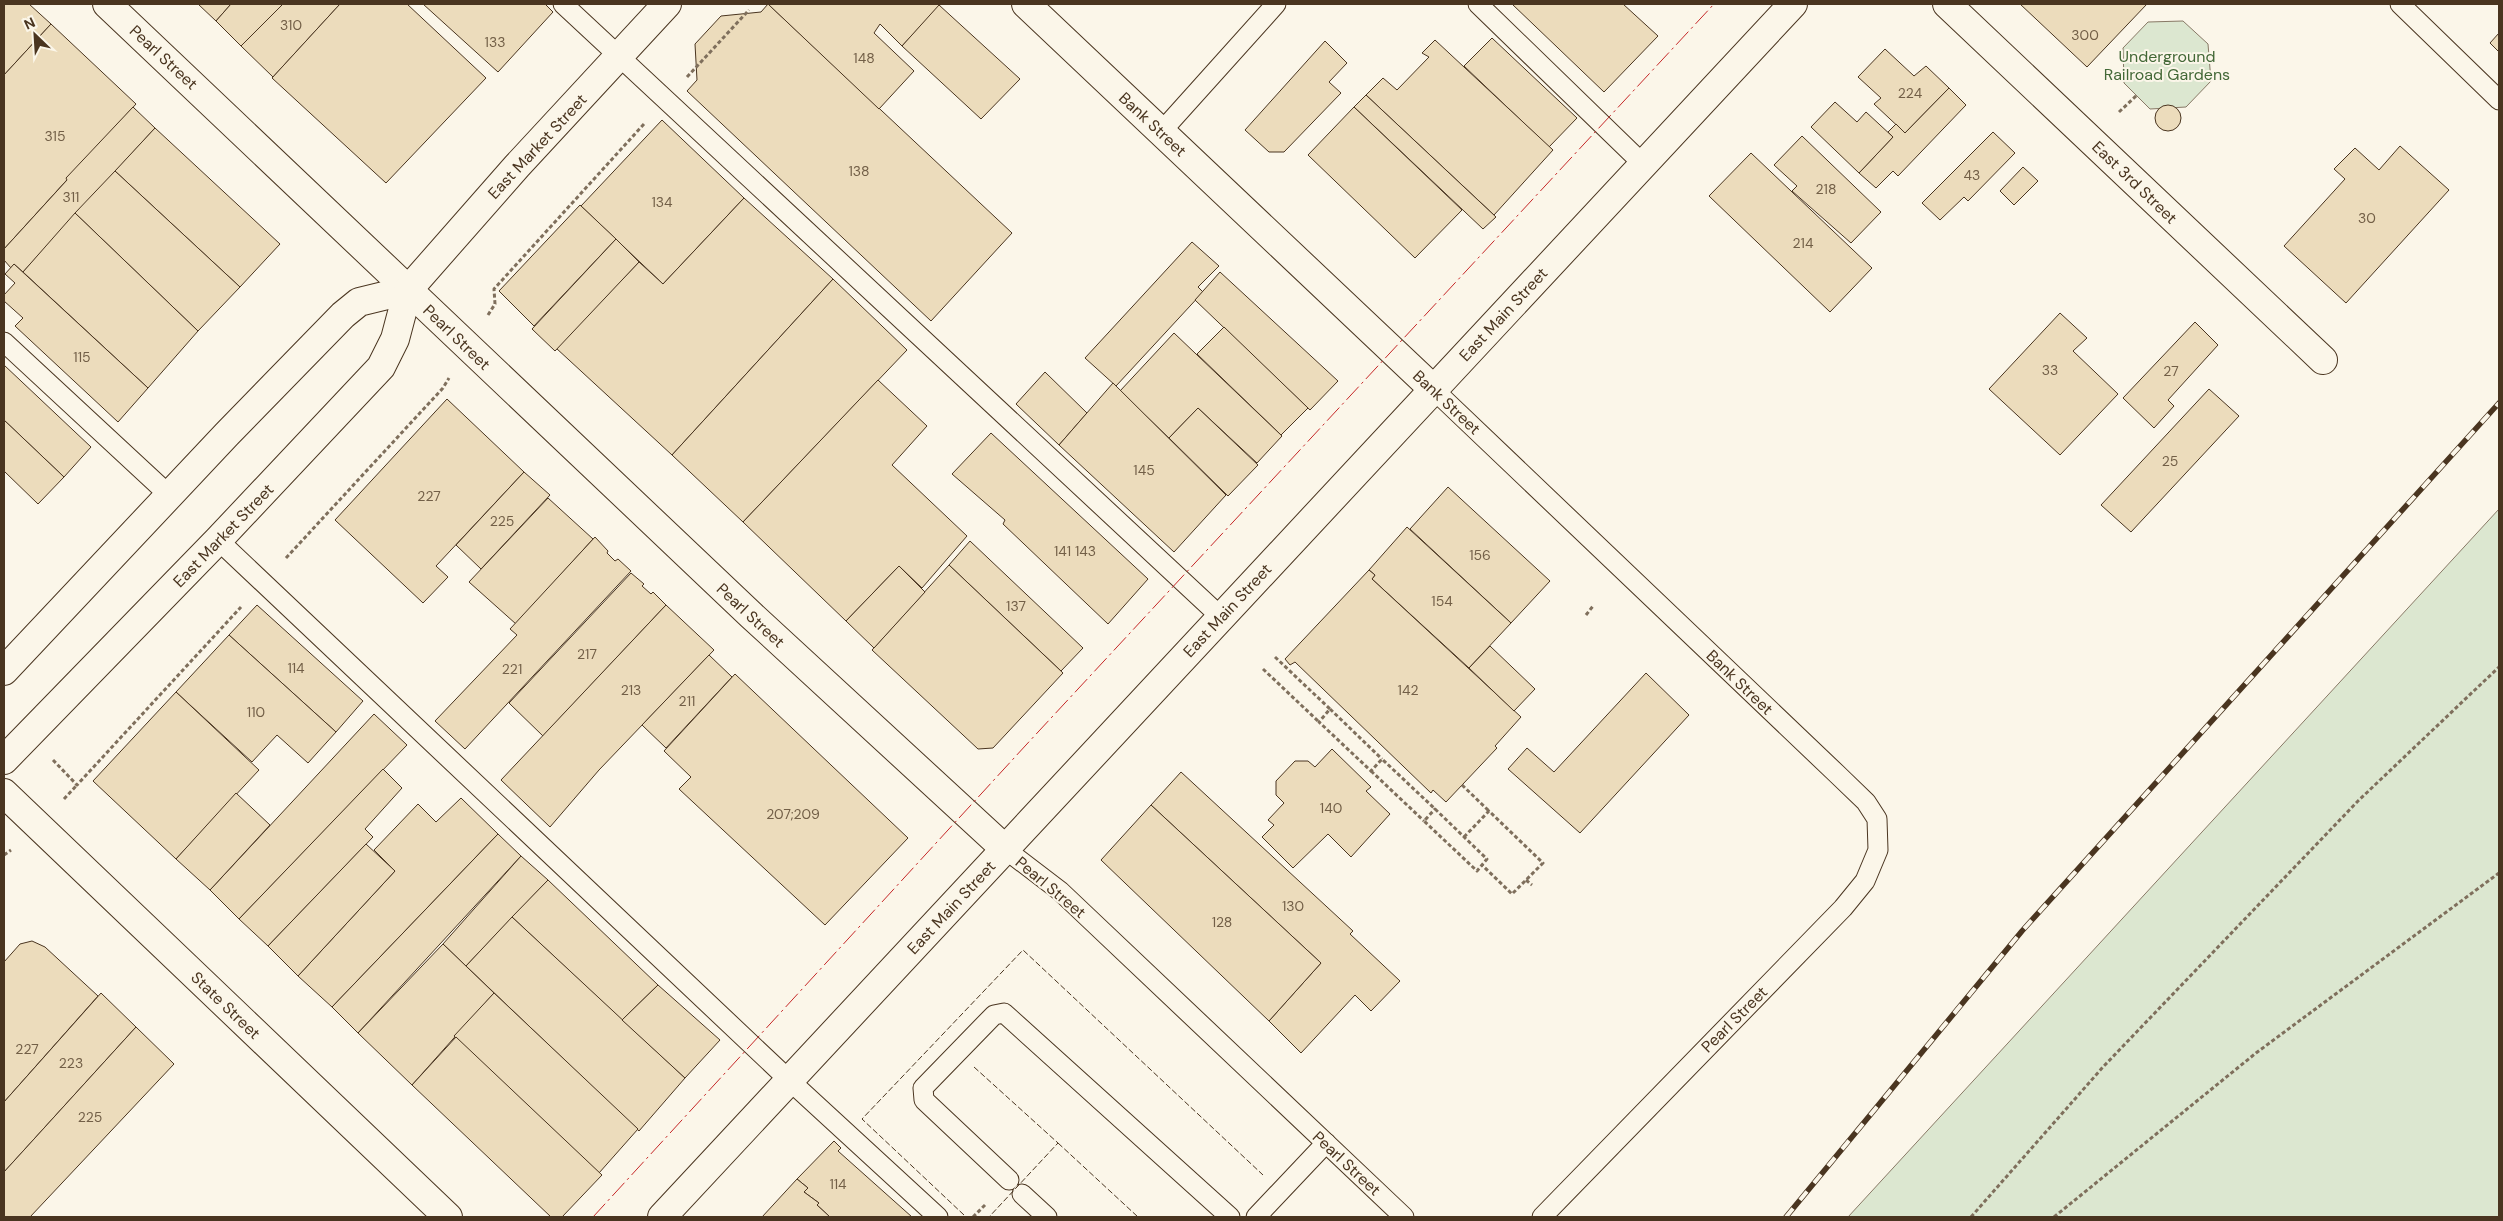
<svg xmlns="http://www.w3.org/2000/svg" width="2503" height="1221" font-family="'DM Sans',sans-serif">
<rect width="100%" height="100%" fill="#fbf6e9"/>
<g fill="#dce7d0" stroke="#887966">
<polygon points="2183,21 2208,44 2211,81 2186,107 2150,109 2124,83 2123,48 2148,22"/>
<polygon points="2499,509 2499,1217 1848,1217"/>
</g>
<g fill="#ecdcbc" stroke="#4a3520">
<polygon points="4,4 29,4 51,24 4,75"/>
<polygon points="198,4 231,4 216,21"/>
<polygon points="231,4 283,4 241,46 216,21"/>
<polygon points="283,4 340,4 273,77 241,46"/>
<polygon points="340,4 407,4 486,78 386,183 272,78"/>
<polygon points="423,4 545,4 553,12 498,72"/>
<polygon points="768,4 1012,233 931,321 687,91 697,80 695,44 721,16 761,12"/>
<polygon points="768,4 767,4 941,4 902,46 880,24 874,33 914,71 879,109"/>
<polygon points="1512,4 1623,4 1658,36 1604,92"/>
<polygon points="2020,4 2147,4 2087,67"/>
<polygon points="939,5 1020,79 981,119 902,46"/>
<polygon points="51,24 136,104 4,249 4,75"/>
<polygon points="2499,33 2499,52 2490,43"/>
<polygon points="1492,38 1577,118 1549,147 1464,66"/>
<polygon points="1435,40 1553,150 1494,215 1366,95 1383,78 1397,90 1429,57 1422,53"/>
<polygon points="1325,41 1347,63 1329,82 1341,93 1284,152 1269,152 1245,130"/>
<polygon points="1885,49 1914,76 1926,66 1949,88 1905,133 1874,104 1881,98 1858,77"/>
<polygon points="1949,88 1966,105 1898,176 1893,171 1876,188 1859,173 1893,137 1888,132 1896,124 1905,133"/>
<polygon points="1366,95 1496,217 1483,229 1354,107"/>
<polygon points="1835,102 1857,122 1866,112 1893,137 1859,173 1811,127"/>
<circle cx="2168" cy="118" r="13"/>
<polygon points="133,107 155,128 23,272 14,264 11,268 4,260 4,249 67,180 66,178"/>
<polygon points="1354,107 1462,210 1415,258 1308,155"/>
<polygon points="662,120 744,198 663,284 581,206"/>
<polygon points="155,128 280,244 240,287 115,171"/>
<polygon points="1993,132 2015,153 1968,201 1964,197 1940,220 1922,203"/>
<polygon points="1802,136 1881,212 1851,243 1792,191 1797,186 1774,165"/>
<polygon points="2400,146 2449,190 2346,303 2284,246 2345,179 2334,169 2355,148 2379,170"/>
<polygon points="1751,153 1872,268 1830,312 1709,196"/>
<polygon points="2023,167 2038,181 2014,205 2000,191"/>
<polygon points="115,171 240,287 198,331 75,213"/>
<polygon points="744,198 833,279 672,455 556,348 639,262 663,284"/>
<polygon points="580,205 616,239 534,326 499,291"/>
<polygon points="75,213 198,331 148,388 23,272"/>
<polygon points="616,239 639,262 555,351 532,329"/>
<polygon points="1192,242 1219,266 1198,287 1203,292 1116,386 1085,358"/>
<polygon points="14,264 148,388 118,422 15,326 23,318 4,301 4,295 15,283 5,274"/>
<polygon points="1220,272 1338,381 1310,410 1195,300"/>
<polygon points="833,279 907,350 743,522 672,455"/>
<polygon points="2060,313 2087,338 2073,351 2118,394 2060,455 1989,389"/>
<polygon points="2195,322 2218,345 2168,400 2174,406 2154,428 2123,398"/>
<polygon points="1224,327 1308,408 1281,435 1197,354"/>
<polygon points="1174,333 1282,436 1257,463 1198,408 1169,438 1120,391"/>
<polygon points="4,365 91,447 64,477 4,420"/>
<polygon points="1045,372 1087,413 1059,445 1016,404"/>
<polygon points="878,380 927,426 892,465 967,536 922,588 899,566 846,621 743,522"/>
<polygon points="1113,383 1226,495 1174,552 1059,445"/>
<polygon points="2209,389 2239,416 2131,532 2101,505"/>
<polygon points="447,399 524,472 436,566 448,577 423,603 335,520"/>
<polygon points="1198,408 1258,465 1228,496 1169,438"/>
<polygon points="4,420 64,477 38,504 4,471"/>
<polygon points="991,433 1148,579 1108,624 1003,524 1005,520 952,474"/>
<polygon points="524,472 550,495 481,569 456,545"/>
<polygon points="1448,487 1550,581 1511,623 1410,529"/>
<polygon points="548,498 593,539 516,624 469,582"/>
<polygon points="1407,527 1511,623 1469,668 1372,579 1375,575 1369,570"/>
<polygon points="595,537 608,551 607,553 615,561 618,559 631,571 465,749 435,721 517,635 510,629"/>
<polygon points="970,541 1083,648 1061,671 949,565"/>
<polygon points="949,565 1063,673 993,748 978,749 872,650"/>
<polygon points="899,566 925,592 874,648 846,621"/>
<polygon points="1369,570 1375,575 1372,579 1521,717 1495,746 1497,748 1446,802 1433,790 1431,793 1295,662 1290,665 1285,659"/>
<polygon points="631,573 644,584 642,586 651,594 653,592 666,605 543,736 509,703"/>
<polygon points="257,605 363,701 336,732 229,635"/>
<polygon points="666,605 714,650 599,770 550,827 501,780"/>
<polygon points="229,635 336,732 308,763 277,735 252,762 176,692"/>
<polygon points="1490,646 1535,689 1514,711 1469,668"/>
<polygon points="709,655 732,677 666,748 642,725"/>
<polygon points="1646,673 1689,715 1580,833 1508,769 1527,748 1554,772"/>
<polygon points="735,674 908,838 825,925 679,789 691,777 664,751"/>
<polygon points="176,692 259,770 176,859 93,781"/>
<polygon points="374,714 407,745 239,919 210,890"/>
<polygon points="1332,749 1371,787 1366,791 1390,814 1351,857 1328,834 1293,868 1262,837 1274,825 1268,820 1284,803 1276,795 1276,781 1295,761 1308,761 1315,767"/>
<polygon points="383,769 402,788 365,829 373,837 268,946 239,919"/>
<polygon points="1181,772 1353,931 1350,934 1400,981 1371,1011 1355,995 1301,1053 1269,1021 1321,963 1151,805"/>
<polygon points="236,793 270,825 210,890 176,859"/>
<polygon points="461,798 498,834 332,1007 298,976 395,871 374,850 418,804 436,822"/>
<polygon points="1151,805 1321,963 1269,1021 1101,860"/>
<polygon points="498,834 521,856 358,1033 332,1007"/>
<polygon points="366,844 395,871 298,976 268,946"/>
<polygon points="521,856 548,880 466,966 443,944"/>
<polygon points="548,880 658,985 622,1020 512,917"/>
<polygon points="512,917 685,1078 639,1131 466,966"/>
<polygon points="32,941 45,947 98,996 4,1102 4,962 20,944"/>
<polygon points="443,944 494,993 412,1085 358,1033"/>
<polygon points="658,985 720,1040 685,1078 622,1020"/>
<polygon points="101,993 136,1027 4,1172 4,1102"/>
<polygon points="494,993 638,1129 599,1173 454,1036"/>
<polygon points="136,1027 174,1064 30,1217 4,1217 4,1172"/>
<polygon points="456,1037 602,1175 562,1217 551,1217 412,1085"/>
<polygon points="834,1141 841,1148 838,1151 912,1217 830,1217 817,1205 819,1203 804,1192 808,1188 797,1179"/>
<polygon points="797,1179 808,1188 804,1192 819,1203 817,1205 830,1217 762,1217"/>
</g>
<g fill="none" stroke-linecap="round" stroke-linejoin="round">
<g stroke="#4a3520" stroke-width="21">
<g id="service">
<polyline points="563,4 1221,617"/>
<polyline points="1478,4 1643,164"/>
<polyline points="2400,4 2499,100"/>
<polyline points="1161,132 1276,4"/>
<polyline points="4,342 169,495"/>
<polyline points="1432,388 1838,775 1866,802 1877,819 1878,850 1865,881 1843,908 1542,1217"/>
<polyline points="218,540 789,1080 938,1217"/>
<polyline points="1005,849 1060,891 1404,1217"/>
<polyline points="1009,1180 924,1100 923,1088 994,1015 1004,1013 1230,1217"/>
<polyline points="1022,1194 1047,1217"/>
<polyline points="1256,1217 1326,1143"/>
</g>
</g>
<g stroke="#4a3520" stroke-width="30">
<g id="minor">
<polyline points="107,4 751,615 1005,849"/>
<polyline points="1026,4 1432,388"/>
<polyline points="1947,4 2323,360"/>
</g>
</g>
<g stroke="#4a3520" stroke-width="30">
<g id="tertiary">
<polyline points="4,671 227,434 343,315 359,302 408,290"/>
<polyline points="4,760 218,540 381,367 395,339 408,290 517,166 667,4"/>
</g>
</g>
<g stroke="#4a3520" stroke-width="30">
<polyline id="secondary" points="4,793 448,1217"/>
</g>
<g stroke="#4a3520" stroke-width="30">
<polyline id="primary" points="662,1217 1793,4"/>
</g>
<g stroke="#7f6f5c" stroke-width="3" stroke-dasharray="4 2.5" stroke-linecap="butt">
<polyline points="687,77 749,10"/>
<polyline points="2119,112 2137,95"/>
<polyline points="488,315 495,304 494,289 644,124"/>
<polyline points="286,558 443,388 449,378"/>
<polyline points="1586,615 1593,606"/>
<polyline points="1275,657 1330,709 1319,722 1371,771 1382,759 1435,809"/>
<polyline points="1263,669 1319,722"/>
<polyline points="1330,709 1382,759"/>
<polyline points="53,760 77,785 241,607"/>
<polyline points="1371,771 1424,821"/>
<polyline points="1462,785 1489,811"/>
<polyline points="64,799 77,785"/>
<polygon points="1435,809 1487,859 1477,871 1424,821"/>
<polyline points="1464,837 1489,811 1543,863 1512,894 1482,865"/>
<polyline points="4,855 11,850"/>
<polyline points="1526,880 1532,885"/>
<polyline points="973,1217 986,1204"/>
<polyline points="1971,1217 2103,1067 2358,801 2499,667"/>
<polyline points="2054,1217 2256,1053 2499,873"/>
</g>
<use href="#service" stroke="#fbf6e9" stroke-width="19"/>
<use href="#minor" stroke="#fbf6e9" stroke-width="28"/>
<use href="#tertiary" stroke="#fbf6e9" stroke-width="28"/>
<use href="#secondary" stroke="#fbf6e9" stroke-width="28"/>
<use href="#primary" stroke="#fbf6e9" stroke-width="28"/>
<g stroke="#4a3520" stroke-width="5.5">
<polyline id="rail" points="1786,1217 2022,931 2499,403"/>
</g>
<use href="#rail" stroke="#fbf6e9" stroke-width="4" stroke-dasharray="11" stroke-linecap="butt"/>
<g stroke="#4a3520" stroke-width="1" stroke-dasharray="6 2.5" stroke-linecap="butt">
<polyline points="974,1067 1058,1143 989,1217"/>
<polyline points="1058,1143 1138,1217"/>
<polyline points="964,1215 862,1119 1023,950 1263,1175"/>
</g>
<polyline stroke="#c62828" stroke-width="1" stroke-dasharray="18 4 2.5 4" stroke-linecap="butt" points="593,1217 1026,745 1714,4"/>
</g>
<g text-anchor="middle" stroke-width="4" stroke-linejoin="round" paint-order="stroke">
<g font-size="14" fill="#725f47">
<text x="291" y="30">310</text>
<text x="2085" y="40">300</text>
<text x="495" y="47">133</text>
<text x="864" y="63">148</text>
<text x="1910" y="98">224</text>
<text x="55" y="141">315</text>
<text x="859" y="176">138</text>
<text x="1972" y="180">43</text>
<text x="1826" y="194">218</text>
<text x="71" y="202">311</text>
<text x="662" y="207">134</text>
<text x="2367" y="223">30</text>
<text x="1803" y="248">214</text>
<text x="82" y="362">115</text>
<text x="2050" y="375">33</text>
<text x="2171" y="376">27</text>
<text x="2170" y="466">25</text>
<text x="1144" y="475">145</text>
<text x="429" y="501">227</text>
<text x="502" y="526">225</text>
<text x="1075" y="556">141 143</text>
<text x="1480" y="560">156</text>
<text x="1442" y="606">154</text>
<text x="1016" y="611">137</text>
<text x="587" y="659">217</text>
<text x="296" y="673">114</text>
<text x="512" y="674">221</text>
<text x="631" y="695">213</text>
<text x="1408" y="695">142</text>
<text x="687" y="706">211</text>
<text x="256" y="717">110</text>
<text x="1331" y="813">140</text>
<text x="793" y="819">207;209</text>
<text x="1293" y="911">130</text>
<text x="1222" y="927">128</text>
<text x="27" y="1054">227</text>
<text x="71" y="1068">223</text>
<text x="90" y="1122">225</text>
<text x="838" y="1189">114</text>
</g>
<g font-size="16" fill="#436837" stroke="#fbf6e9">
<text x="2167" y="62">Underground<tspan x="2167" dy="18">Railroad Gardens</tspan></text>
</g>
<g font-size="16" fill="#4a3520" stroke="#fbf6e9">
<text transform="translate(164 57) rotate(43)" y="6">Pearl Street</text>
<text transform="translate(1153 124) rotate(43)" y="6">Bank Street</text>
<text transform="translate(537 146) rotate(-47)" y="6">East Market Street</text>
<text transform="translate(2135 182) rotate(44)" y="6">East 3rd Street</text>
<text transform="translate(1503 314) rotate(-47)" y="6">East Main Street</text>
<text transform="translate(457 337) rotate(44)" y="6">Pearl Street</text>
<text transform="translate(1447 402) rotate(43)" y="6">Bank Street</text>
<text transform="translate(223 535) rotate(-46)" y="6">East Market Street</text>
<text transform="translate(1227 610) rotate(-47)" y="6">East Main Street</text>
<text transform="translate(751 615) rotate(43)" y="6">Pearl Street</text>
<text transform="translate(1740 682) rotate(44)" y="6">Bank Street</text>
<text transform="translate(1051 887) rotate(40)" y="6">Pearl Street</text>
<text transform="translate(951 907) rotate(-47)" y="6">East Main Street</text>
<text transform="translate(226 1005) rotate(44)" y="6">State Street</text>
<text transform="translate(1734 1019) rotate(-45)" y="6">Pearl Street</text>
<text transform="translate(1347 1163) rotate(43)" y="6">Pearl Street</text>
</g>
</g>
<rect width="2503" height="1221" fill="none" stroke="#4a3520" stroke-width="10"/>
<g transform="translate(35 35) rotate(335)" stroke="#fbf6e9" stroke-width="4" paint-order="stroke">
<path d="M0-4L9 19L0 12L-9 19Z" fill="#4a3520"/>
<text y="-8" font-size="14" font-weight="bold" text-anchor="middle" fill="#4a3520">N</text>
</g>
</svg>
